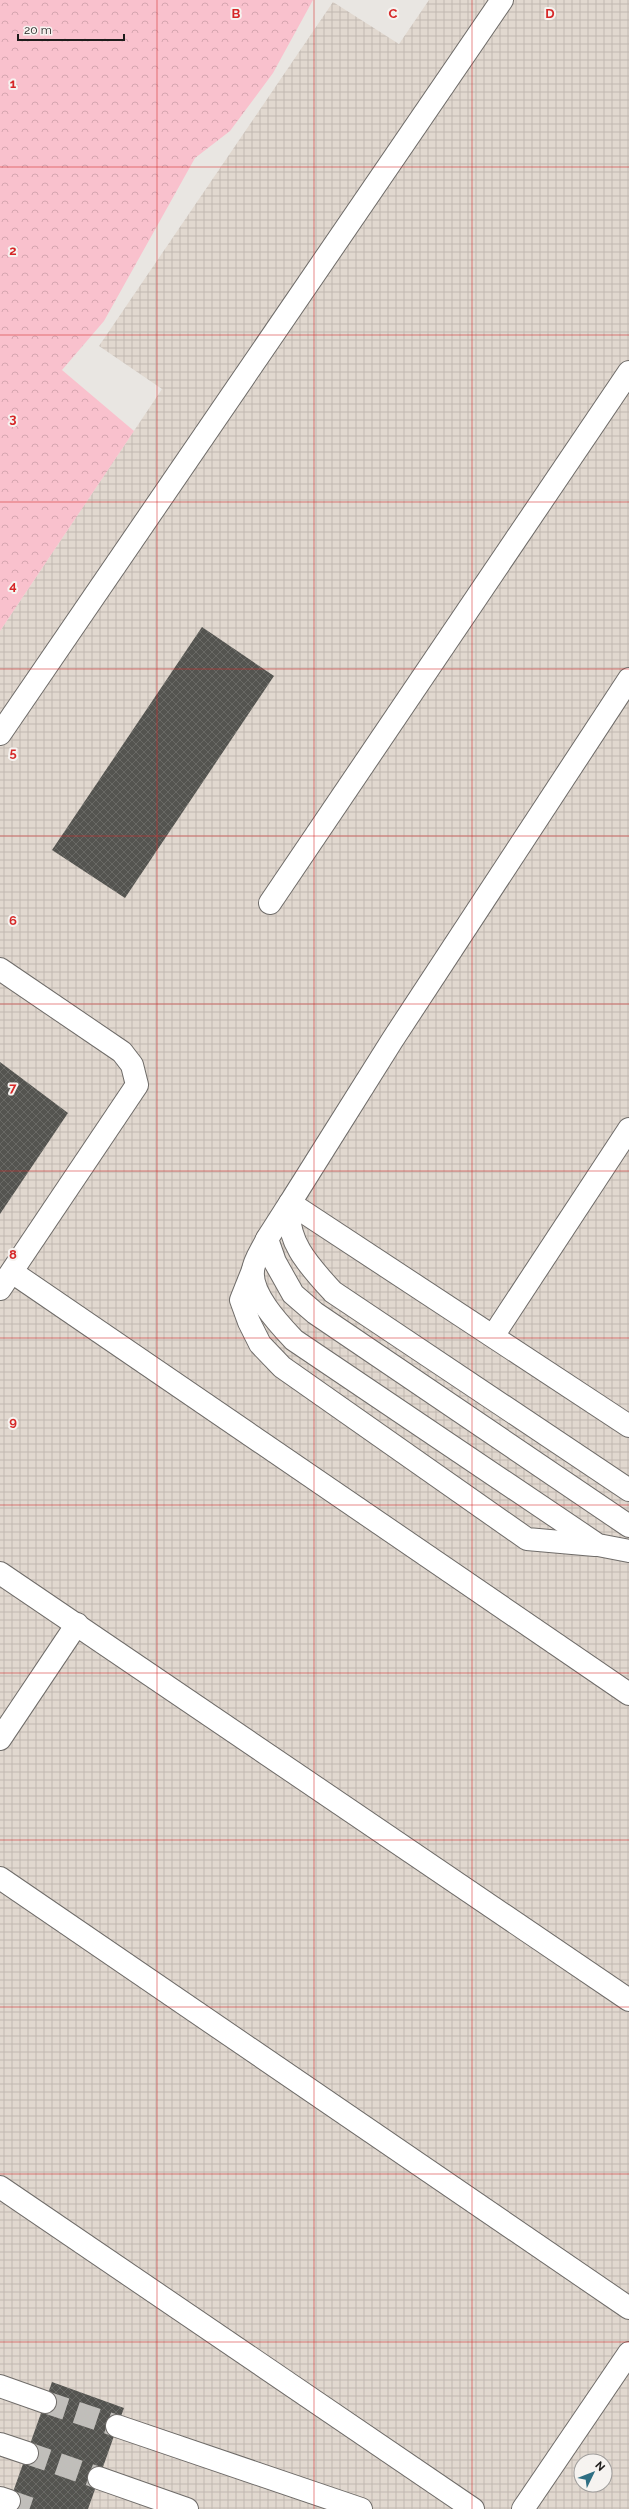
<svg xmlns="http://www.w3.org/2000/svg" width="629" height="2509" font-family="Raleway,sans-serif">
<defs>
<pattern id="industrial-grid" width="8" height="8" patternUnits="userSpaceOnUse"><rect width="8" height="8" fill="#e1d8cf"/><path d="M0 4h8M4 0v8" fill="none" stroke="#c1b9b1"/></pattern>
<pattern id="forest-crowns" width="20" height="18" patternUnits="userSpaceOnUse"><rect width="20" height="18" fill="#f9c1cd"/><path d="M2 6a3 3 0 1 1 6 0M12 15a3 3 0 1 1 6 0" fill="none" stroke="#d5a5af"/></pattern>
<pattern id="building-cross-hatch" width="8" height="8" patternUnits="userSpaceOnUse"><rect width="8" height="8" fill="#545450"/><path d="M0 0l8 8M0 8l8-8" fill="none" stroke="#696965"/></pattern>
</defs>
<rect width="100%" height="100%" fill="#e9e6e2"/>
<path fill="url(#industrial-grid)" fill-rule="evenodd" d="M429,0h200v2509h-629v-1878l162,-242 -63,-43 234,-344 66,42zM581,2461h24v24h-24z"/>
<polygon fill="url(#forest-crowns)" points="0,0 313,0 273,73 230,131 195,158 104,321 62,370 134,431 0,631"/>
<g fill="url(#building-cross-hatch)">
<polygon points="202,627 274,676 125,898 52,850"/>
<polygon points="0,1062 68,1113 0,1214"/>
<polygon points="52,2382 124,2408 88,2509 7,2509"/>
</g>
<g fill="none" stroke-linecap="round" stroke-linejoin="round">
<g stroke="#c0beba" stroke-width="22" stroke-dasharray="22 11" stroke-linecap="butt">
<polyline points="45,2402 117,2426"/>
<polyline points="27,2453 99,2478"/>
<polyline points="9,2501 32,2509"/>
</g>
<g stroke="#6f6c69" stroke-width="24">
<g id="minor">
<path d="M629,679l-236,360 -103,164c-6,37 19,63 43,89l296,198"/>
<polyline points="0,734 502,0"/>
<polyline points="270,903 629,372"/>
<polyline points="0,969 122,1052 132,1065 137,1085 0,1289"/>
<path d="M267,1239c-4,9 -13,21 -14,31 -3,24 27,55 41,70l304,205 31,6"/>
<polyline points="253,1270 241,1300 249,1322 260,1344 282,1367 527,1539 595,1545"/>
<polyline points="12,1272 629,1694"/>
<polyline points="493,1336 629,1129"/>
<polyline points="629,1426 290,1203 267,1239 275,1262 293,1294 315,1313 629,1526"/>
<polyline points="0,1573 629,2000"/>
<polyline points="0,1739 77,1624"/>
<polyline points="0,1878 629,2308"/>
<polyline points="0,2187 473,2509"/>
<polyline points="0,2386 45,2402"/>
<polyline points="117,2426 361,2509"/>
<polyline points="0,2444 27,2453"/>
<polyline points="99,2478 187,2509"/>
<polyline points="0,2498 9,2501"/>
<polyline points="523,2509 629,2353"/>
</g>
</g>
<use href="#minor" stroke="#fff" stroke-width="22"/>
</g>
<path fill="none" stroke="#d62828" stroke-width="1" stroke-opacity="0.55" d="M157,0v2509M314,0v2509M472,0v2509M0,167h629M0,335h629M0,502h629M0,669h629M0,836h629M0,1004h629M0,1171h629M0,1338h629M0,1505h629M0,1673h629M0,1840h629M0,2007h629M0,2174h629M0,2342h629"/>
<g font-size="13" text-anchor="middle" font-weight="bold" fill="#d62828" stroke="#f6f3f0" stroke-width="4" stroke-linejoin="round" paint-order="stroke">
<text x="236" y="18">B</text>
<text x="393" y="18">C</text>
<text x="550" y="18">D</text>
<text x="13" y="88">1</text>
<text x="13" y="255">2</text>
<text x="13" y="423">3</text>
<text x="13" y="590">4</text>
<text x="13" y="757">5</text>
<text x="13" y="925">6</text>
<text x="13" y="1092">7</text>
<text x="13" y="1259">8</text>
<text x="13" y="1426">9</text>
</g>
<g transform="translate(593 2473) rotate(47)"><circle r="19" fill="#f6f3f0" stroke="#9f9d9b"/>
<path d="M0-3L7 15L0 10L-7 15Z" fill="#2f6f83"/>
<text y="-6" font-size="11" font-weight="bold" text-anchor="middle" fill="#1d1c1b">N</text>
</g>
<path d="M18 34v6h106v-6" fill="none" stroke="#1d1c1b" stroke-width="2"/>
<text x="24" y="34" font-size="12" fill="#1d1c1b" stroke="#f6f3f0" stroke-width="3" paint-order="stroke">20 m</text>
</svg>
